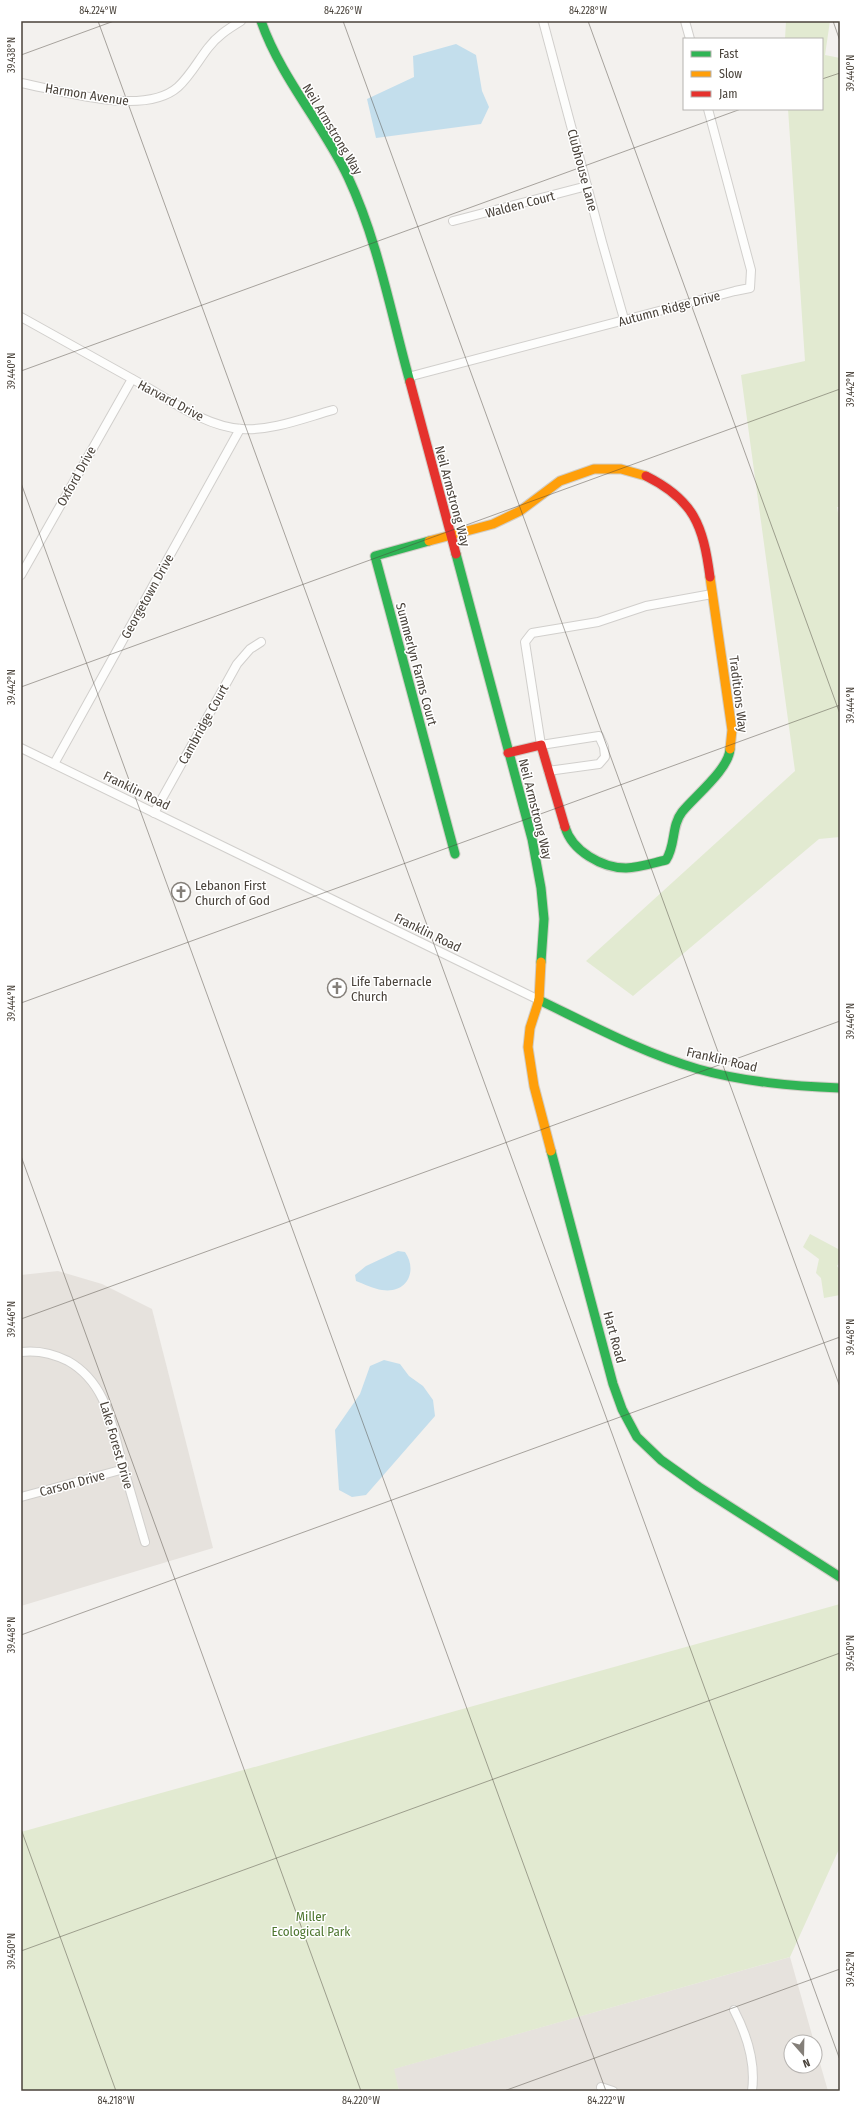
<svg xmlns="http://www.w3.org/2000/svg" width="861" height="2112" font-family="'Fira Sans Condensed',sans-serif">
<rect width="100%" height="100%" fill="#f3f1ee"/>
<g fill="#e6e2dd">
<polygon points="58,1271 102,1284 152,1309 213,1548 21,1606 21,1275"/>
<polygon points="790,1957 814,2042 791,2042 791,2066 815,2066 815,2046 828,2091 399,2091 393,2069"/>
</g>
<g fill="#e2ead1">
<polygon points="786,21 830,21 825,55 840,58 840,507 837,507 840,524 840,837 819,839 633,996 586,961 795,771 741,375 805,361 788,109 822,109 822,39 785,39"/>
<polygon points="810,1234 840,1250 840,1261 837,1266 840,1270 840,1295 824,1298 821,1278 816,1273 819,1259 803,1247"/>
<polygon points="840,1604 840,1847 790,1957 394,2069 399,2091 21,2091 21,1832"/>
</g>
<g fill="#c3deec">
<polygon points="456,44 476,55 482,91 489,107 481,124 376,138 367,99 414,77 413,56"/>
<path d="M398,1251l7,1c13,19 2,42 -23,38 -8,-1 -18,-6 -26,-9l-1,-6 11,-9z"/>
<polygon points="384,1360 400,1364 409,1376 423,1386 433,1400 435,1416 366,1495 352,1497 339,1490 335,1430 360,1394 370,1366"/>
</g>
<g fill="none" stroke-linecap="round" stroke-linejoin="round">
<g stroke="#d1cfcc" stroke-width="10">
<g id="street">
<polyline points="543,21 602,242 624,319"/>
<polyline points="685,21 690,39"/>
<path d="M21,83c42,8 123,34 157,4 12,-11 20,-26 30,-39 9,-12 20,-19 33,-27"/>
<polyline points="453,221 587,186"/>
<path d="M21,317c41,23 83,46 124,69 29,17 63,41 97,43 30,2 62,-11 91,-19"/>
<polyline points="408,377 735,291 750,288 751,270 708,109"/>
<polyline points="21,575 132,379"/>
<polyline points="21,748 539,1000"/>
<polyline points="54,764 240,429"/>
<polyline points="548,771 599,764 605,757 604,747 599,736 541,745 525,642 532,633 598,622 646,606 712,594"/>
<polyline points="154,813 237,664 250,649 261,642"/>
<path d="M21,1352c16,-2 33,2 47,9 39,22 44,65 55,105 7,25 15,51 22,76"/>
<polyline points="21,1497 124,1469"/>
<path d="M734,2010c13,25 22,52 18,81"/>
<polyline points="601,2087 613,2091"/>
</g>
</g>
<g stroke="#d1cdc6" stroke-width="11">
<g id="fast">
<path d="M261,21c20,57 61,102 87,156 30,64 43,137 62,205"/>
<polyline points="429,541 375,556 455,854"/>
<polyline points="456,554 532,839 541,888 544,919 541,962"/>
<path d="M565,827c7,24 37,41 61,41 13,0 27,-5 40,-8 10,-15 5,-34 16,-48 13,-16 47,-43 48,-63"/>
<path d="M539,1000c52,25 104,53 159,69 46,13 94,17 142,19"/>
<polyline points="551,1151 613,1384 622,1409 637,1437 661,1460 699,1487 840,1577"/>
</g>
</g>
<g stroke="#d1cdc6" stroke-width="11">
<g id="slow">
<polyline points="429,541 493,524 520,511 560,481 594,469 621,469 646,476"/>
<polyline points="710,577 732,730 730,749"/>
<polyline points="541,962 539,1000 530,1028 528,1047 534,1086 551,1151"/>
</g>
</g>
<g stroke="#d1cdc6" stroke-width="11">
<g id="jam">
<polyline points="410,382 456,554"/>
<path d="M646,476c48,24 57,49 64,101"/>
<polyline points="508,753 541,745 565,827"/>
</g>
</g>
<use href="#street" stroke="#fdfdfc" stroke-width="8"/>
<use href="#fast" stroke="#30b455" stroke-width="9"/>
<use href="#slow" stroke="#ff9f0a" stroke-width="9"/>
<use href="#jam" stroke="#e5322d" stroke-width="9"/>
</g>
<path fill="none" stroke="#49423a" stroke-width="1" stroke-opacity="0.45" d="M98,21l742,2039M343,21l497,1366M588,21l252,693M833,21l7,20M21,55l93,-34M822,79l18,-6M21,371l720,-262M21,483l585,1608M21,687l819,-298M21,1003l819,-298M21,1156l340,935M21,1319l819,-298M21,1635l819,-298M21,1829l95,262M21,1951l819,-298M504,2091l336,-122"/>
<defs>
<g id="church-ring" transform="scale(1)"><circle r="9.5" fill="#fff" stroke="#847f79" stroke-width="1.5"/><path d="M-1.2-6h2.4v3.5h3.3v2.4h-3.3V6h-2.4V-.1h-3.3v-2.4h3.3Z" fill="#847f79"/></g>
</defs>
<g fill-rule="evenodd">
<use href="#church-ring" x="181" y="892"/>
<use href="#church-ring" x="337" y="988"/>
</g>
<g text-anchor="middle" stroke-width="3" stroke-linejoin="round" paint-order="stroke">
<g font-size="13" fill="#49423a" stroke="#fff">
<text transform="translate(87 94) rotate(9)" y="5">Harmon Avenue</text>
<text transform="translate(333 129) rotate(59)" y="5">Neil Armstrong Way</text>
<text transform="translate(583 170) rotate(75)" y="5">Clubhouse Lane</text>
<text transform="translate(520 204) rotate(-15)" y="5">Walden Court</text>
<text transform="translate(669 308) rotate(-15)" y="5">Autumn Ridge Drive</text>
<text transform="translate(171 400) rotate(28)" y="5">Harvard Drive</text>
<text transform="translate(76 476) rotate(-61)" y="5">Oxford Drive</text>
<text transform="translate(453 496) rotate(75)" y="5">Neil Armstrong Way</text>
<text transform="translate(147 596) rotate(-61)" y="5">Georgetown Drive</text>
<text transform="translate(417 664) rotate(75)" y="5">Summerlyn Farms Court</text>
<text transform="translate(739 694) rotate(83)" y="5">Traditions Way</text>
<text transform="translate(203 724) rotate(-61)" y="5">Cambridge Court</text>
<text transform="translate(137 790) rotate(26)" y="5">Franklin Road</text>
<text transform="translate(536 809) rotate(76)" y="5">Neil Armstrong Way</text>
<text transform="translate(428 932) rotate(26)" y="5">Franklin Road</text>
<text transform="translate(722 1059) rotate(13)" y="5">Franklin Road</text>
<text transform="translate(615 1337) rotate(75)" y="5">Hart Road</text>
<text transform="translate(117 1445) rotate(74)" y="5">Lake Forest Drive</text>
<text transform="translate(72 1483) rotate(-15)" y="5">Carson Drive</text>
</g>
<g font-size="13" fill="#49423a" stroke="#fff" text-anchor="start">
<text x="195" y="890">Lebanon First<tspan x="195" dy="15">Church of God</tspan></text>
<text x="351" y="986">Life Tabernacle<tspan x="351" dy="15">Church</tspan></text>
</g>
<g font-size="13" fill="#4f7731" stroke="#fff">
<text x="311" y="1921">Miller<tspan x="311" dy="15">Ecological Park</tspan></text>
</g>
</g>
<rect width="861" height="2112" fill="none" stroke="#ffffff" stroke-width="44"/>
<rect x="683" y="38" width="140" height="72" fill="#ffffff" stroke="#b6b3b0"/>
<rect x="691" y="51" width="20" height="6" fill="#30b455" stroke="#b6b3b0"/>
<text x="719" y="58" font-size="12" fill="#49423a">Fast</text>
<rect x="691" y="71" width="20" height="6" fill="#ff9f0a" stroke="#b6b3b0"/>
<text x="719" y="78" font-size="12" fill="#49423a">Slow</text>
<rect x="691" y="91" width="20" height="6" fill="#e5322d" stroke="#b6b3b0"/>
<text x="719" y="98" font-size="12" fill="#49423a">Jam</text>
<g transform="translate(803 2054) rotate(160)"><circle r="19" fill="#ffffff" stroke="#b6b3b0"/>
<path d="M0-3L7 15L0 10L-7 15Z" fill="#847f79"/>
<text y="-6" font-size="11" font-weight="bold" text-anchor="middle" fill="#49423a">N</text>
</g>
<rect x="22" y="22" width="817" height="2068" fill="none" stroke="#49423a" stroke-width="1.5"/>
<g font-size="10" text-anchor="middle" fill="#49423a">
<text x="98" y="14">84.224°W</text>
<text x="343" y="14">84.226°W</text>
<text x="588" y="14">84.228°W</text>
<text transform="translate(11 55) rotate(-90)" y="4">39.438°N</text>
<text transform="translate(850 73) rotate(-90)" y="4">39.440°N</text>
<text transform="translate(11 371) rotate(-90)" y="4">39.440°N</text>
<text transform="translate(850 389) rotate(-90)" y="4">39.442°N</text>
<text transform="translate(11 687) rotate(-90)" y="4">39.442°N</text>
<text transform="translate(850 705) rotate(-90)" y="4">39.444°N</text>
<text transform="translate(11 1003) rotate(-90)" y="4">39.444°N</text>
<text transform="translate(850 1021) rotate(-90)" y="4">39.446°N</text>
<text transform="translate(11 1319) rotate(-90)" y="4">39.446°N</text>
<text transform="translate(850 1337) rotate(-90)" y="4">39.448°N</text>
<text transform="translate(11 1635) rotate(-90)" y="4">39.448°N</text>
<text transform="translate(850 1653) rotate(-90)" y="4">39.450°N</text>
<text transform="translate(11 1951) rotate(-90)" y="4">39.450°N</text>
<text transform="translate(850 1969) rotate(-90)" y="4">39.452°N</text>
<text x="116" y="2104">84.218°W</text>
<text x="361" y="2104">84.220°W</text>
<text x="606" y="2104">84.222°W</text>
</g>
</svg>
